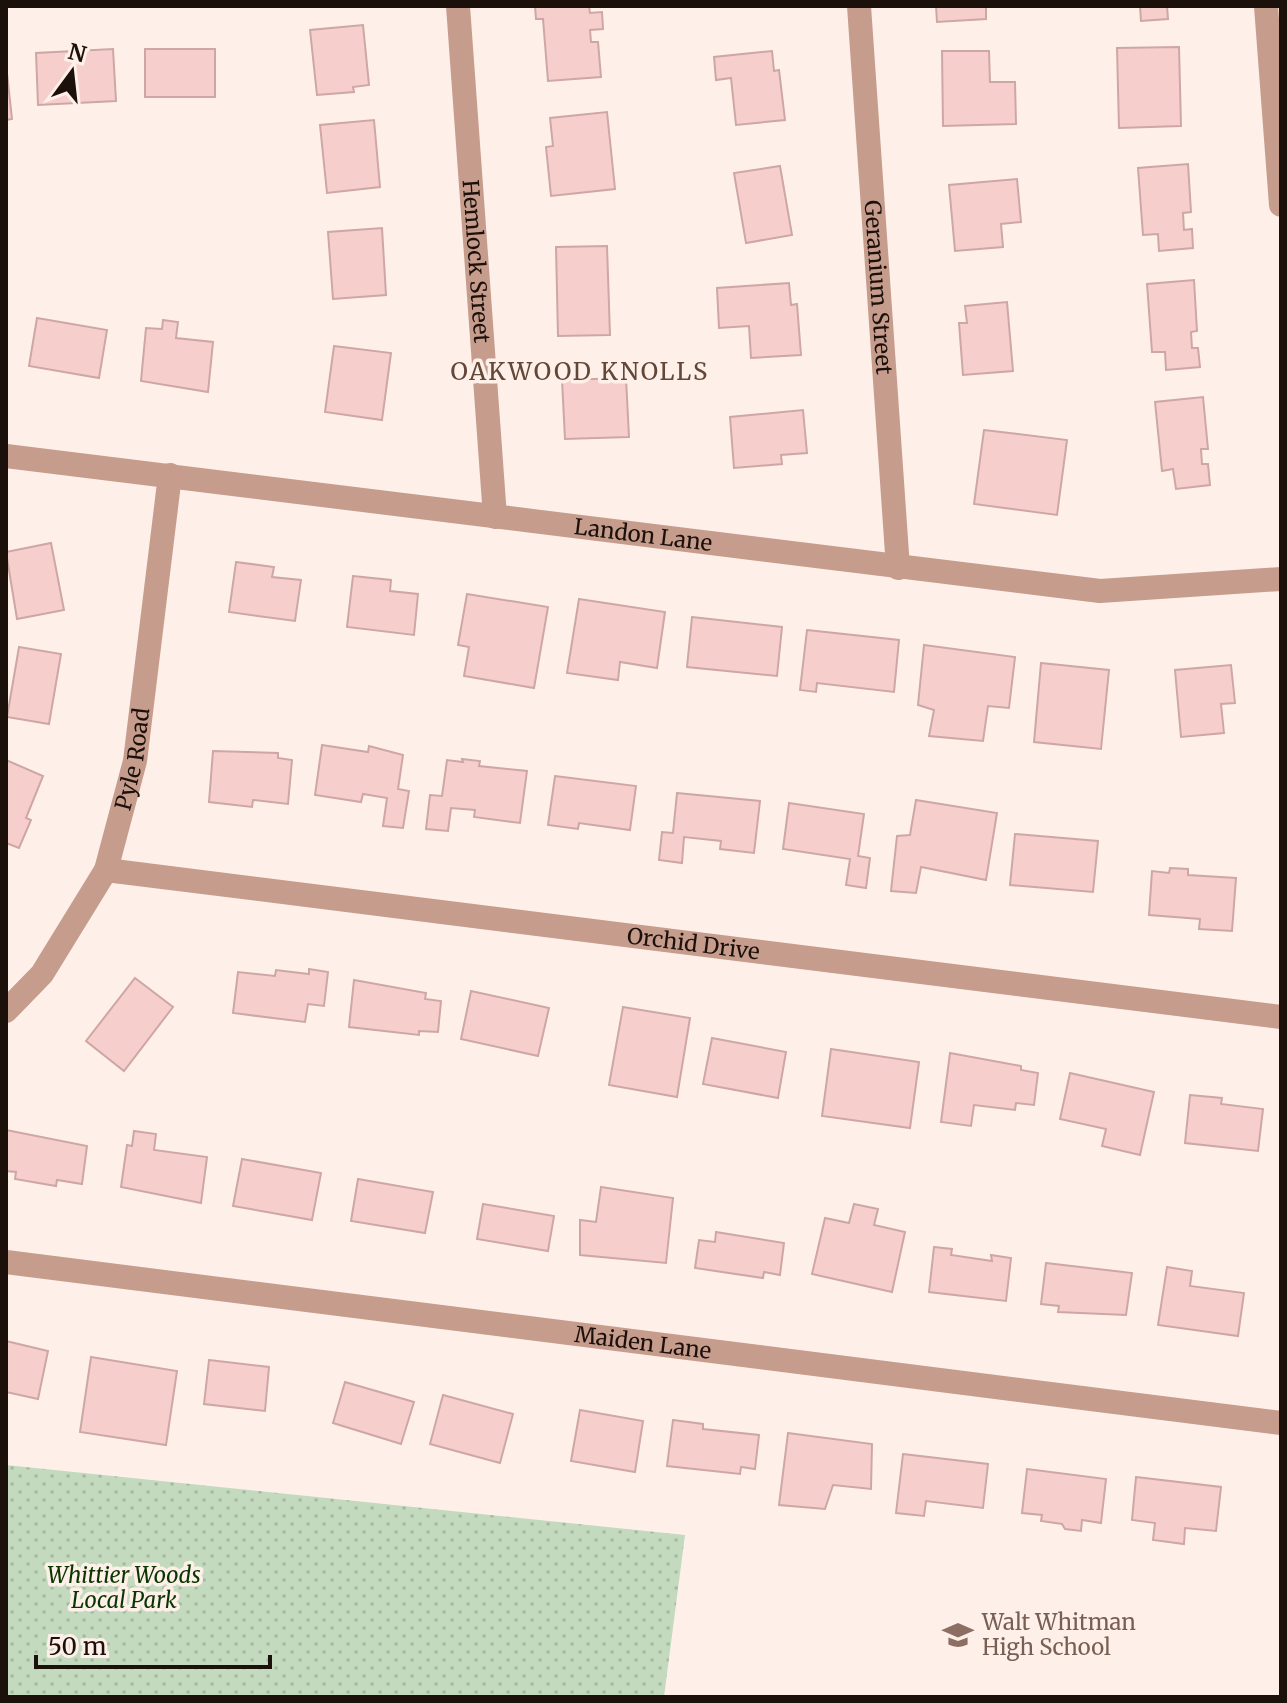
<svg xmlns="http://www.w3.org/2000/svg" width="1287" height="1703" font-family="Merriweather,serif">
<defs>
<pattern id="park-dots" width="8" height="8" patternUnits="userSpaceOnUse" patternTransform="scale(2)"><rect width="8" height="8" fill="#c3dabe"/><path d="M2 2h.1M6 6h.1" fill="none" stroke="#a7baa2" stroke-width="1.8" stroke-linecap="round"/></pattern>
</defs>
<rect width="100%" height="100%" fill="#fef0e9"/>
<polygon fill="url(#park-dots)" points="6,1465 685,1535 664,1697 6,1697"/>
<g fill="#f6cecc" stroke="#cea7a5" stroke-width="2">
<polygon points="535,6 589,6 590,13 602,12 603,29 590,30 591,42 598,42 601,77 548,81 543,19 536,19"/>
<polygon points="936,6 986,6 986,19 937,22"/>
<polygon points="1140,6 1167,6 1168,19 1141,21"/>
<polygon points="363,25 369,85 353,87 354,92 317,95 310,30"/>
<polygon points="1179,47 1181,126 1119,128 1117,48"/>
<polygon points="113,49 116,101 38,105 36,53"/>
<rect x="145" y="49" width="70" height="48"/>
<polygon points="772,51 774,71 779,70 785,120 736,125 731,78 716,80 714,57"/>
<polygon points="942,51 989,51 990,82 1015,82 1016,124 943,126"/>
<polygon points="6,64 12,119 6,120"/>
<polygon points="607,112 615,189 551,196 546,147 553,146 550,118"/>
<polygon points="374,120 380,187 327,193 320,125"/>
<polygon points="1188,164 1191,212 1183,213 1184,230 1192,229 1193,248 1159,251 1158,234 1143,235 1138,168"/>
<polygon points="780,166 792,235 746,243 734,173"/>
<polygon points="1017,179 1021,222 1001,224 1003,247 955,251 949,185"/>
<polygon points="382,228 386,295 333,299 328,232"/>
<polygon points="607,246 610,335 558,336 556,247"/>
<polygon points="1194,280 1197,331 1191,332 1192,348 1198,348 1200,367 1166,370 1165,352 1152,352 1147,284"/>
<polygon points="789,283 791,305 797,304 801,355 751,358 749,326 719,328 717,288"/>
<polygon points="1007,302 1013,371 963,375 959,323 967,323 965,306"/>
<polygon points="37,318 107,330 99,378 29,366"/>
<polygon points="163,320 178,322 176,338 213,342 208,392 141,381 146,328 162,329"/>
<polygon points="334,346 391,353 382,420 325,412"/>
<polygon points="626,378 629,437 565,439 562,380"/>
<polygon points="1203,397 1208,449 1201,449 1202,464 1208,464 1210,485 1176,489 1173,469 1162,471 1155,402"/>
<polygon points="803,410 807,453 781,455 782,464 734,468 730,417"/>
<polygon points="984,430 1067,440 1057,515 974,504"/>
<polygon points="51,543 64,610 17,619 6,552"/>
<polygon points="236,562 274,567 272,577 301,580 295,621 229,612"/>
<polygon points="353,576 391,580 390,591 418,594 414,635 347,627"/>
<polygon points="467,594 548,607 534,688 464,676 469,647 458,645"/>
<polygon points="579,599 665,612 657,668 620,662 618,680 567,673"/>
<polygon points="692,617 782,627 777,676 687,667"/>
<polygon points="807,630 899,640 894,692 817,683 816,692 800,690"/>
<polygon points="924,645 1015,657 1009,708 988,706 983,741 929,736 934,710 918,705"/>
<polygon points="19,647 61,654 49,724 7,717"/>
<polygon points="1041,663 1109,670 1101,749 1034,742"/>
<polygon points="1231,665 1235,703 1221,704 1224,733 1181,737 1175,670"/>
<polygon points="322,745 368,752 369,746 403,755 398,789 409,791 403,828 383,826 387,798 363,794 361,802 315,795"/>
<polygon points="213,751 278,753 278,758 292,760 288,804 253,800 252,807 209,802"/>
<polygon points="462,759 480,761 479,766 527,771 520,823 474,817 475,810 451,808 448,831 426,829 430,795 442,796 447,760 463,762"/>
<polygon points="6,760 43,776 26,818 31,820 19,848 6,843"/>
<polygon points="555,776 636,786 630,830 579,823 578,829 548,825"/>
<polygon points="677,793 760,801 754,853 720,849 721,841 684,837 682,863 659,860 662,832 673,833"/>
<polygon points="916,800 997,813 986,880 921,867 916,893 891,891 897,836 910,835"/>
<polygon points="789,803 864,814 858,856 870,858 866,888 846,885 850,859 783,849"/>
<polygon points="1015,834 1098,841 1093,892 1010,885"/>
<polygon points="1170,868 1188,869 1188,875 1236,878 1232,931 1199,929 1200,919 1149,915 1152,871 1169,873"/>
<polygon points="309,969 328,972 324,1006 308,1004 305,1022 233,1013 238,972 275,976 276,970 309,974"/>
<polygon points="135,978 173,1007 124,1071 86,1041"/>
<polygon points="354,980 426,993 425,999 441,1001 438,1032 419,1031 419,1035 349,1027"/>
<polygon points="471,991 549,1008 538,1056 461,1039"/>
<polygon points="623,1007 690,1018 677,1097 609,1085"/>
<polygon points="712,1038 786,1052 778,1098 703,1084"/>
<polygon points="831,1049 919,1062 910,1128 822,1116"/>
<polygon points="950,1053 1021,1066 1021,1070 1038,1073 1034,1105 1016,1103 1015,1110 974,1105 971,1126 941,1122"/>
<polygon points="1070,1073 1154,1092 1140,1155 1102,1146 1106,1129 1060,1119"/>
<polygon points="1190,1095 1222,1098 1221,1104 1263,1109 1258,1151 1185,1143"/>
<polygon points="6,1130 87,1146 82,1184 57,1180 56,1186 15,1179 16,1172 6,1171"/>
<polygon points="134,1131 156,1134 154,1150 207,1157 201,1203 121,1187 127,1145 132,1146"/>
<polygon points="242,1159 321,1173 312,1220 233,1206"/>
<polygon points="358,1179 433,1192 425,1233 351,1221"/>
<polygon points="601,1187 673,1198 666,1263 580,1255 580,1220 596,1222"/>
<polygon points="483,1204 554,1216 548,1251 477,1239"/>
<polygon points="854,1204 878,1209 874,1225 905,1232 892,1292 812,1274 825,1218 849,1223"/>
<polygon points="716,1232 784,1243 780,1275 764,1272 763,1278 695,1268 699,1240 715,1242"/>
<polygon points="934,1247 952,1249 951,1255 992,1261 991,1255 1011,1258 1006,1301 929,1292"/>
<polygon points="1046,1263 1132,1273 1126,1315 1058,1312 1059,1306 1041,1304"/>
<polygon points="1167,1267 1192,1271 1190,1286 1244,1293 1238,1336 1158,1325"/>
<polygon points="6,1341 48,1351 38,1399 6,1392"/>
<polygon points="91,1357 177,1371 166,1445 80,1432"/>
<polygon points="209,1360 269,1367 265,1411 204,1404"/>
<polygon points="345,1382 414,1402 401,1444 333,1423"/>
<polygon points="443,1395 513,1414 500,1463 430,1444"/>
<polygon points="580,1410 643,1421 635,1472 571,1461"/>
<polygon points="673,1420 703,1424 703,1429 759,1435 755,1469 741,1467 740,1474 667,1466"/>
<polygon points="788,1433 872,1444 871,1489 833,1485 825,1509 779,1505"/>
<polygon points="903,1454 988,1464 983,1508 926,1501 924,1516 896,1513"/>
<polygon points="1027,1469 1106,1479 1101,1523 1082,1520 1081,1531 1065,1529 1062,1524 1041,1521 1042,1515 1022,1513"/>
<polygon points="1136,1477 1221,1487 1216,1531 1185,1528 1184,1544 1153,1540 1155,1523 1132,1520"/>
</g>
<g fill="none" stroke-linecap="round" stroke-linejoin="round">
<g stroke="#c69c8d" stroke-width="24">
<path id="s1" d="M458,6l37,511"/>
<path id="s2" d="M859,6l39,562"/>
<polyline points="1266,6 1281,205"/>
<path id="s3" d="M6,456l1094,135 181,-12"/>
<path id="s4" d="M106,870l1175,147"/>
<path id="s5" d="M6,1011l36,-37 64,-104 29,-109 35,-286"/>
<path id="s6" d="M6,1262l1275,161"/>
</g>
</g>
<defs>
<g id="school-bare" transform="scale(2.4)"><path d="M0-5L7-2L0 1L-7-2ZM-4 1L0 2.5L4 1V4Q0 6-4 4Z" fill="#8d6e63" stroke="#fef0e9" stroke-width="2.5" paint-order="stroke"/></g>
</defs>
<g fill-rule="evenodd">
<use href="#school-bare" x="958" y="1635"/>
</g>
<g text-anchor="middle" stroke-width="7" stroke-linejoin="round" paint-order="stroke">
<g font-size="22" fill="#1c100a" stroke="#fef0e9">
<text dy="8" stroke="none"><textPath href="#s1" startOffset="256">Hemlock Street</textPath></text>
<text dy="8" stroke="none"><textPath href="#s2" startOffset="282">Geranium Street</textPath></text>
<text dy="8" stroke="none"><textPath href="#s3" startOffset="642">Landon Lane</textPath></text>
<text dy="8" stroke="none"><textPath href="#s5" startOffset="288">Pyle Road</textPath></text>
<text dy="8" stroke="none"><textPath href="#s4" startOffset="592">Orchid Drive</textPath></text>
<text dy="8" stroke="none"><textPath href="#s6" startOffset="642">Maiden Lane</textPath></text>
</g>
<g font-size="22" font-style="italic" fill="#093501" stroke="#fef0e9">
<text x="124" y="1583">Whittier Woods<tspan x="124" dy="25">Local Park</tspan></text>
</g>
<g font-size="22" fill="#785e54" stroke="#fef0e9" text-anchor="start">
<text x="982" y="1630">Walt Whitman<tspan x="982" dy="25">High School</tspan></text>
</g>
<g font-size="24" letter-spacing="2" fill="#624637" stroke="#fef0e9">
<text x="580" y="380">OAKWOOD KNOLLS</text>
</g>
</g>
<rect width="1287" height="1703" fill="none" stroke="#1c100a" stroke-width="16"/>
<g transform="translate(72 72) rotate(15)" stroke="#fef0e9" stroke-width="6" paint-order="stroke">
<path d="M0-6L14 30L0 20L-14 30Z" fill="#1c100a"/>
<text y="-12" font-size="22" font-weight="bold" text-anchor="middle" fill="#1c100a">N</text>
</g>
<path d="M36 1655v12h234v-12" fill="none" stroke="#1c100a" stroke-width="4"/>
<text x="48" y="1655" font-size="24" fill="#1c100a" stroke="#fef0e9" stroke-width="6" paint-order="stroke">50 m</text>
</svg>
